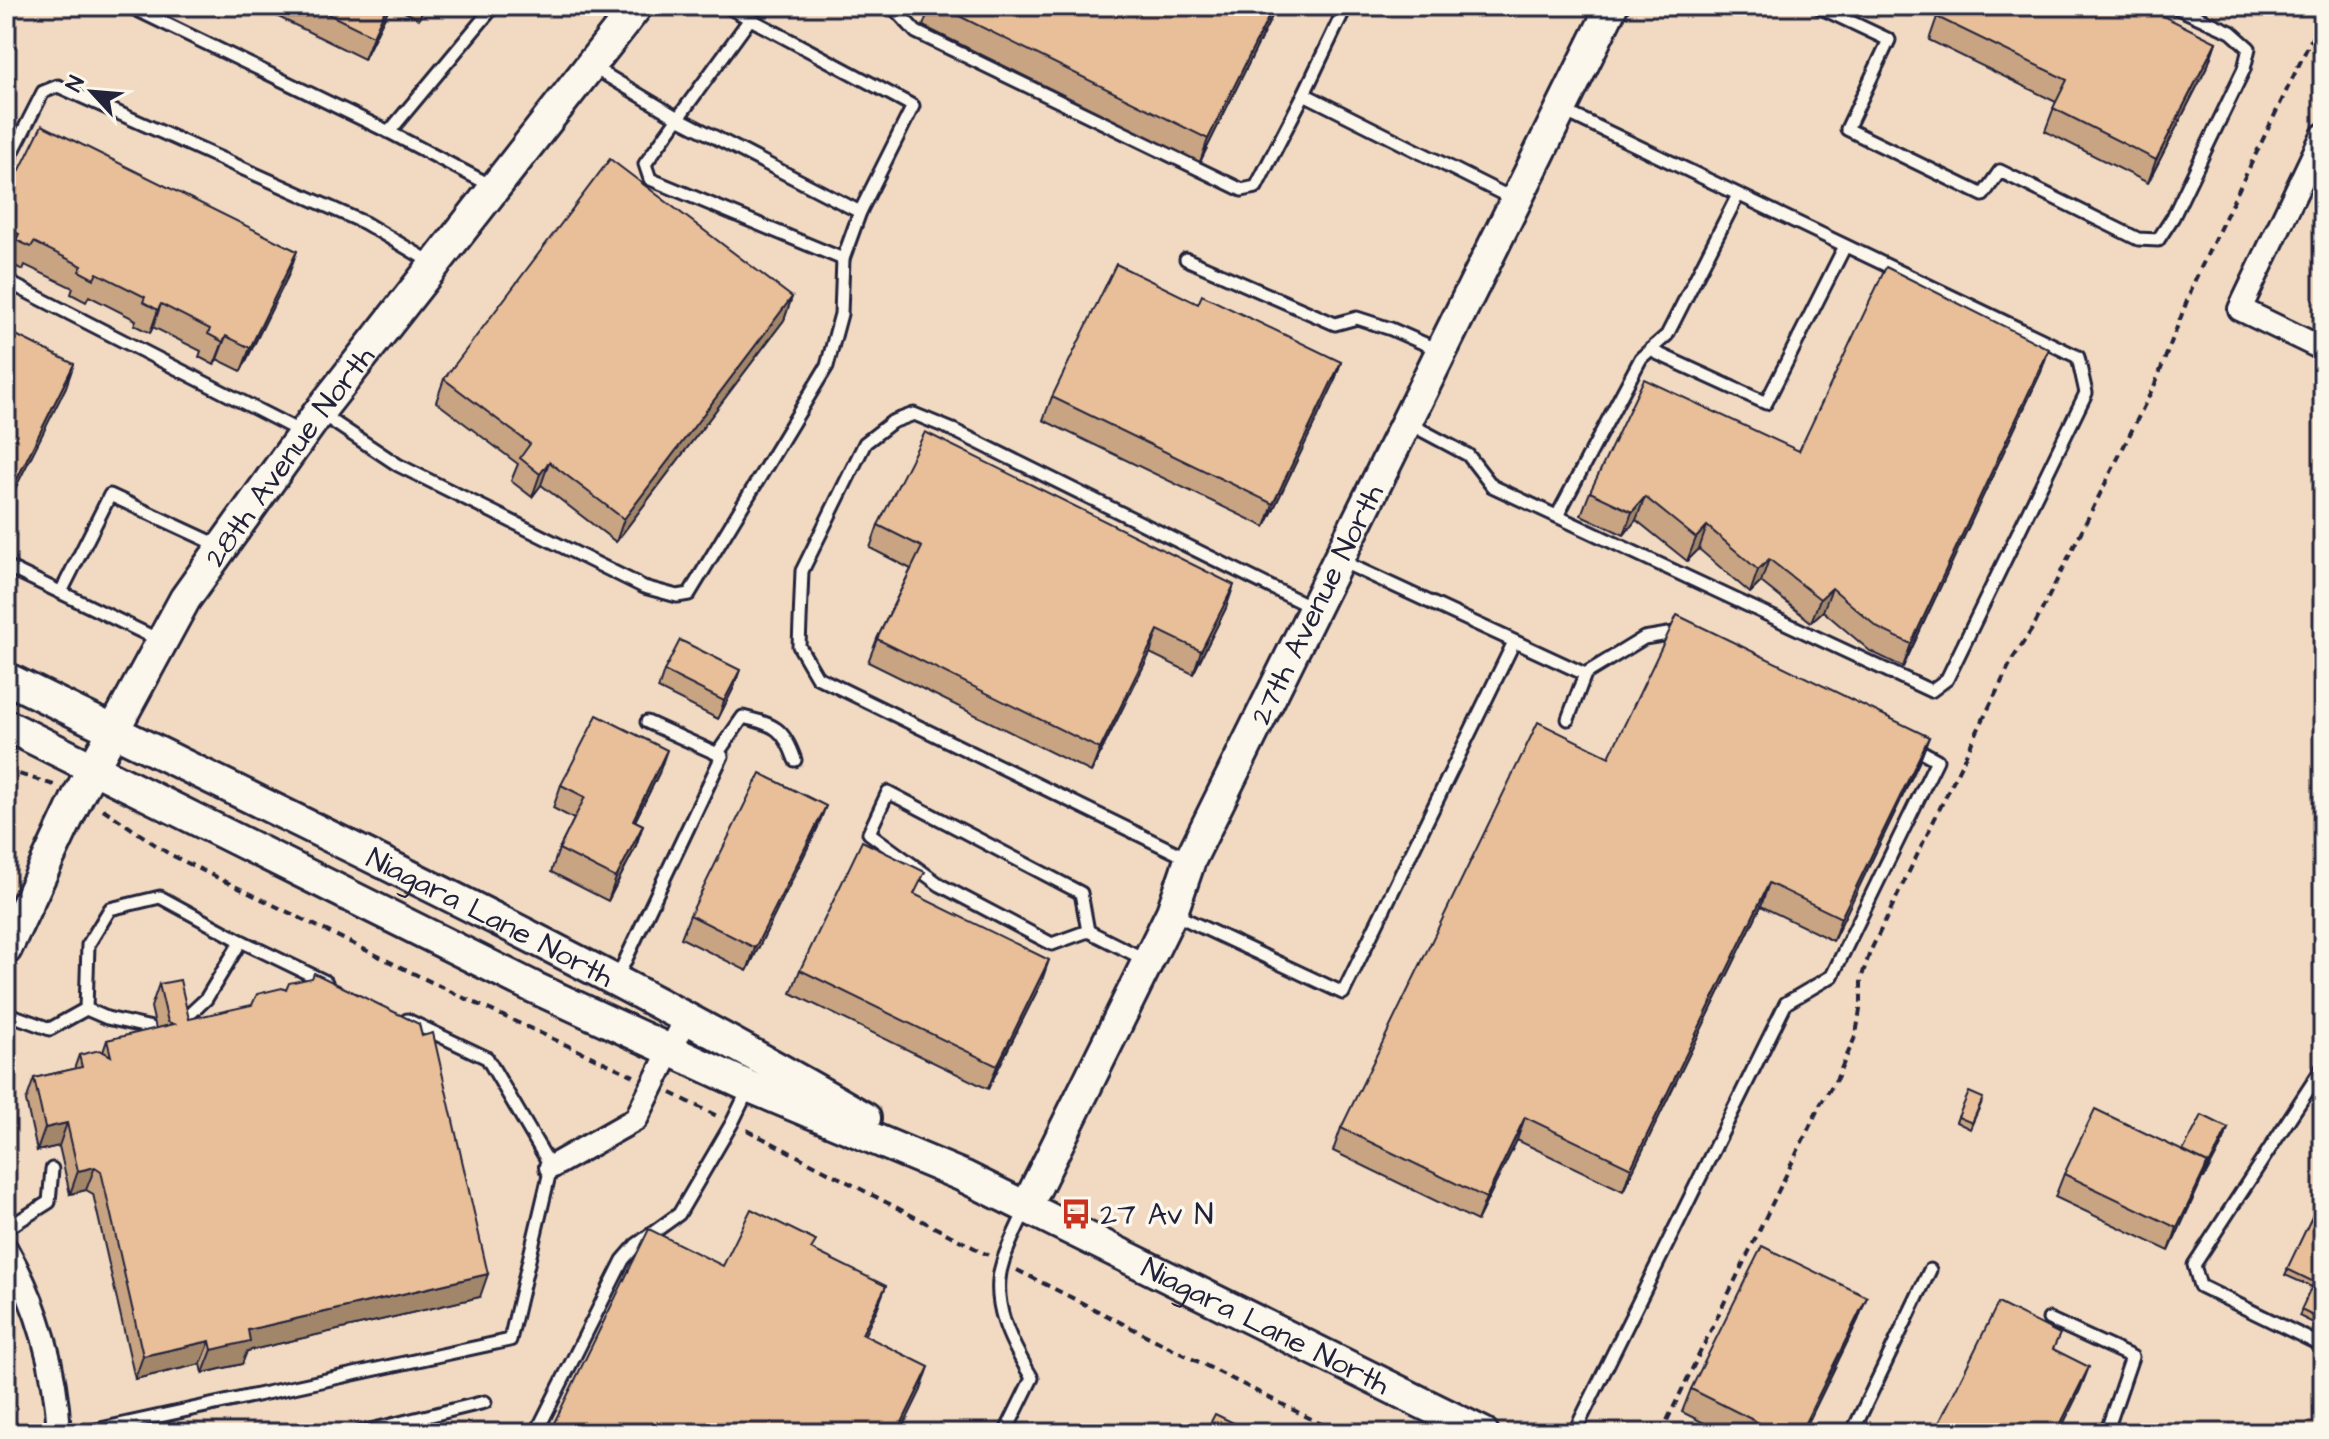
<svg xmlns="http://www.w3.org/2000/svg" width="2329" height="1439" font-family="'Architects Daughter',sans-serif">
<rect width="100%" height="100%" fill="#f5e6d3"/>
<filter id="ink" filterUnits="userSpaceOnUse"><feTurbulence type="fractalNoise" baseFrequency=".0125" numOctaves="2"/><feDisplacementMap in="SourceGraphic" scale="16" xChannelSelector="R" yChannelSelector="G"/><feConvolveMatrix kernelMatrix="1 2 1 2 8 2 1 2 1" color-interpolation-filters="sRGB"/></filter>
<g filter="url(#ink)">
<rect fill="#f1dac1" x="6" y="6" width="2317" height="1427"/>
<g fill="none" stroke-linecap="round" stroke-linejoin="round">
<g stroke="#22223b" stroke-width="17">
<g id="lane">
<polyline points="129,6 389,132 492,186"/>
<polyline points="892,6 916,32 1242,190 1256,187 1304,94"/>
<polyline points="1346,6 1304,94 1515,200"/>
<polyline points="1817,6 1889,40 1847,129 1983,195 2000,171 2138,239 2158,240 2173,217 2244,69 2249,48 2231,32 2173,6"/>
<polyline points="591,66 678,118 750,19"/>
<polyline points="389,132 494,6"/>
<polyline points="6,165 43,92 58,86 365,223 434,264"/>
<polyline points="843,259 650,179 645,164 678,118 860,212"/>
<polyline points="1186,259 1335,324 1357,318 1391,329 1441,351"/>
<polyline points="6,281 303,433"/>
<polyline points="1650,350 1766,403 1845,246"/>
<polyline points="320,413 398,465 644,587 677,596 689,594 827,366 841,314 843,259 860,212 913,106 726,6"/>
<polyline points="1408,423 1468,455 1492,486 1931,691 1947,679 2086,393 2078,357 1562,110"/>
<polyline points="1557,516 1641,358 1667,335 1738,195"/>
<polyline points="1341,561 1585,674 1644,638 1680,632"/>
<polyline points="6,566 161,641"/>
<polyline points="61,592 110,495 220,546"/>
<polyline points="1568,719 1585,674"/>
<path d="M717,754l26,-37c32,8 41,11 52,43"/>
<polyline points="1189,859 817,677 799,646 802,571 865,443 892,422 914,414 953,430 1311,607"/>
<polyline points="1172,913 1343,993 1514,642"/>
<polyline points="1088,931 1081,893 888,792 869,833 940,885 1052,944 1088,931 1148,961"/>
<polyline points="617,978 722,756 647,722"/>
<polyline points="86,1009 107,1018 152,1028"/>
<polyline points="6,1013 50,1029 86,1009 88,945 110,909 160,897 241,941 326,982"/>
<polyline points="179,1024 206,999 241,941"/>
<polyline points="2323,1067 2194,1265 2200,1286 2323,1346"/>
<polyline points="6,1229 49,1202 52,1169"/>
<polyline points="2049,1319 2132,1357 2106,1433"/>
<polyline points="82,1433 510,1340 551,1167 487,1058 407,1020"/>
<polyline points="358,1433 485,1402"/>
<polyline points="536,1433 623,1260 636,1245 679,1214 732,1123 749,1088"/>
<path d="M1005,1433l27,-55c-21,-35 -43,-76 -29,-117 6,-18 15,-35 23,-52"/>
<polyline points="1574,1433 1786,1003 1832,976 1937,760 1910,745"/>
<polyline points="1852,1433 1930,1270"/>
</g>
</g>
<g stroke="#22223b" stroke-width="28">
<g id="street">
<polyline points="2323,135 2240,309 2323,349"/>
<polyline points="551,1167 636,1119 686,1019"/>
<path d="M6,1249c32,55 50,120 53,184"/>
</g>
</g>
<g stroke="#22223b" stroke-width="36">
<g id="secondary">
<path id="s1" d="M6,678c288,142 581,278 859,440"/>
<path id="s2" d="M6,725l527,262 217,100 213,89 520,257"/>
<path id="s3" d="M6,949l72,-153 107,-197 134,-187 318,-406"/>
<path id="s4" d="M1027,1206l145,-294 18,-52 422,-854"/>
</g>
</g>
<g stroke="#22223b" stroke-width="4" stroke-dasharray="8 6" stroke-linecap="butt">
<polyline points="6,770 54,785"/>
<polyline points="103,809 169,854 464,998 634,1076"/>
<polyline points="671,1093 717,1116"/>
<polyline points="747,1130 988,1255"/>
<polyline points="1017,1270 1339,1433"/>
<polyline points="1661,1433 1820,1105 1837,1078 1856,1035 1861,1003 1861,979 1870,952 2012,660 2034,626 2156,382 2195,280 2323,15"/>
</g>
<use href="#lane" stroke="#fbf7ec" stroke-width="11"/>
<use href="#street" stroke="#fbf7ec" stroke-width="22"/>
<use href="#secondary" stroke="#fbf7ec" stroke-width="30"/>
</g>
<g fill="#c8a483" stroke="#22223b" stroke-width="2">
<polygon points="256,6 390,6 364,59"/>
<polygon points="392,6 425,6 419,19"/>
<polygon points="930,6 1277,6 1200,162 923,26"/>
<polygon points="1937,17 2216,42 2208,65 2148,183 2045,131 2056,102 1929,40"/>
<polygon points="6,198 289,274 241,371 217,359 214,365 199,357 201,351 153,327 150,333 134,325 136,320 89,296 86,302 71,294 73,288 25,265 23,270 8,263 10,257 6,255"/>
<polygon points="792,297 784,320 616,542 541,485 532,497 511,481 518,464 436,402 444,379"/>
<polygon points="1198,304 1341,362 1333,385 1265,527 1043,420 1052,397"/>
<polygon points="2041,372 1903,667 1870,651 1823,611 1811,622 1761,582 1750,593 1699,549 1687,561 1636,520 1624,535 1581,515 1590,492 1799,451"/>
<polygon points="878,525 1226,608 1193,674 1150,653 1091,772 868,662 877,639 911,569 870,548"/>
<polygon points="664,671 734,687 718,719 658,689"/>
<polygon points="1929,737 1920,760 1833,941 1761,906 1623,1191 1517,1140 1477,1221 1333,1151 1341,1128 1609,757"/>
<polygon points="659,773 635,821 643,825 635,848 608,901 551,872 559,849 574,819 553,808 561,785"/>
<polygon points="817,829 747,971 681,938 690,915"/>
<polygon points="917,896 1041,983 988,1089 791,993 800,970"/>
<polygon points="159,984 189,1019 480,1297 247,1351 242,1364 203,1373 201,1364 135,1379 93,1194 86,1190 70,1194 59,1146 37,1151 26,1101 34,1078 74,1069 79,1055 103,1052 107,1040 156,1029 151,1007"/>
<polygon points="1981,1104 1970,1129 1956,1122 1958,1117"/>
<polygon points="2228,1128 2224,1140 2204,1178 2202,1178 2169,1251 2055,1197 2064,1174 2183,1151"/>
<polygon points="2323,1194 2323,1328 2299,1316 2312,1287 2285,1275"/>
<polygon points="1858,1320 1803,1433 1724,1433 1682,1412 1691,1389"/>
</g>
<g fill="#a2866a" stroke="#22223b" stroke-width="2">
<polygon points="387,6 390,6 364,59 373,36"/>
<polygon points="1274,6 1277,6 1200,162 1208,139"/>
<polygon points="2216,42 2208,65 2148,183 2156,160"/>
<polygon points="297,251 289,274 241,371 250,348"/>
<polygon points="792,297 784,320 616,542 624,519"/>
<polygon points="161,304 153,327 150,333 158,310"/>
<polygon points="226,336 217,359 214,365 223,342"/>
<polygon points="2049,349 2041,372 1903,667 1911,644"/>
<polygon points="1341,362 1333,385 1265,527 1273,504"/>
<polygon points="74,364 66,387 6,507 6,501"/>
<polygon points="549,462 541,485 532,497 540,474"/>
<polygon points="1645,497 1636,520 1624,535 1632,512"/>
<polygon points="1707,526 1699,549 1687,561 1696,538"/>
<polygon points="1769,559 1761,582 1750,593 1758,570"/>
<polygon points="1234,585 1226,608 1193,674 1201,651"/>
<polygon points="1832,588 1823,611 1811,622 1820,599"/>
<polygon points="1158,630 1150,653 1091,772 1100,749"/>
<polygon points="740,670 734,687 718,719 724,701"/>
<polygon points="1929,737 1920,760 1833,941 1841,918"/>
<polygon points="667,750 659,773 624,843 633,820"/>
<polygon points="826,806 817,829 747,971 755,948"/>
<polygon points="643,825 635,848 608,901 616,878"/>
<polygon points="1769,883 1761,906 1623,1191 1631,1168"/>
<polygon points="1049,960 1041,983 988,1089 997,1066"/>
<polygon points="1525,1117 1517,1140 1477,1221 1486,1198"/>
<polygon points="67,1123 59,1146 37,1151 45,1128"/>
<polygon points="2228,1128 2224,1140 2204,1178 2208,1167"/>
<polygon points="2208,1163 2199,1186 2169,1251 2177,1228"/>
<polygon points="95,1167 86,1190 70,1194 78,1171"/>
<polygon points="488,1274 480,1297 247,1351 242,1364 203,1373 212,1350 248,1330"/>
<polygon points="886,1286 877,1309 854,1357 862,1334"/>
<polygon points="1867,1297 1858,1320 1803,1433 1800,1433"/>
<polygon points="210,1341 201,1364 135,1379 143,1356"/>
<polygon points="929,1367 921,1390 900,1433 897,1433"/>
<polygon points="2089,1367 2080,1390 2059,1433 2056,1433"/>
</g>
<g fill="#e8bf98" stroke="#22223b" stroke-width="2">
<polygon points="312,6 387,6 373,36"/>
<polygon points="939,6 1274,6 1208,139"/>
<polygon points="1942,6 2143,6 2216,42 2156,160 2053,108 2067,80 1937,17"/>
<polygon points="42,125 297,251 250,348 226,336 223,342 208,334 210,329 161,304 158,310 143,302 145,297 97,273 94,279 79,271 82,266 34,242 31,247 16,240 19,234 6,228 6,198"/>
<polygon points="610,159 792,297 624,519 549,462 540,474 520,458 530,444 444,379"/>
<polygon points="1116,264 1198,304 1202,295 1341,362 1273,504 1052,397"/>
<polygon points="1886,267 2049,349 1911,644 1878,628 1832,588 1820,599 1769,559 1758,570 1707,526 1696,538 1645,497 1632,512 1590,492 1644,379 1799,451"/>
<polygon points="6,330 74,364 6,501"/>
<polygon points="925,432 1234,585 1201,651 1158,630 1100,749 877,639 922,547 878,525"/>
<polygon points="1677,615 1929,737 1841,918 1769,883 1631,1168 1525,1117 1486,1198 1341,1128 1538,722 1609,757"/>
<polygon points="680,640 740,670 724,701 664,671"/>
<polygon points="597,715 667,750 633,820 643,825 616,878 559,849 585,797 561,785"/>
<polygon points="760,773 826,806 755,948 690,915"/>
<polygon points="862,841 925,872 914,894 1049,960 997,1066 800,970"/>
<polygon points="314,973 419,1024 422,1036 433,1033 488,1274 248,1330 250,1341 212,1350 210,1341 143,1356 101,1171 95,1167 78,1171 67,1123 45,1128 34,1078 82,1067 79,1055 100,1050 111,1056 107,1040 174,1024 168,1022 159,984 180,980 189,1019 252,1005 257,994 282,988 286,990 289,983 312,978"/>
<polygon points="1969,1092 1983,1098 1972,1123 1958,1117"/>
<polygon points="2095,1109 2208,1163 2177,1228 2064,1174"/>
<polygon points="2202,1115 2228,1128 2208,1167 2206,1166 2208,1163 2183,1151"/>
<polygon points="2323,1194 2323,1321 2301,1310 2314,1282 2287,1269"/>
<polygon points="751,1209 816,1241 811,1249 886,1286 862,1334 929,1367 897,1433 549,1433 649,1229 723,1266"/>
<polygon points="1762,1246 1867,1297 1800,1433 1779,1433 1691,1389"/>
<polygon points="1998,1303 2060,1334 2053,1349 2089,1367 2056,1433 1934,1433"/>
<polygon points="1215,1414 1254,1433 1205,1433"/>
</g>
</g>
<defs>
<g id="bus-bare" transform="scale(2.4)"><path d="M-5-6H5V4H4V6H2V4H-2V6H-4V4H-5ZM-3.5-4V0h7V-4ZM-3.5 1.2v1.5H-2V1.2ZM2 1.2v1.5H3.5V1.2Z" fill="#c8321e" stroke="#fbf7ec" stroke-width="2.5" paint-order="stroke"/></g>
</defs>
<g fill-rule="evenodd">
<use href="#bus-bare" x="1076" y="1214"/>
</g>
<g text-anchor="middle" stroke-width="7" stroke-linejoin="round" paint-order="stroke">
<g font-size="30" fill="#22223b" stroke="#fbf7ec">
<text dy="10" stroke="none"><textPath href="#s3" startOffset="570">28th Avenue North</textPath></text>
<text dy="10" stroke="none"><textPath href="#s4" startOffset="668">27th Avenue North</textPath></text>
<text dy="10" stroke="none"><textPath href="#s1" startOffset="540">Niagara Lane North</textPath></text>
<text dy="10" stroke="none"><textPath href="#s2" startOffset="1396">Niagara Lane North</textPath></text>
</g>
<g font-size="30" fill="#22223b" stroke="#fbf7ec" text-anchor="start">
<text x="1100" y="1224">27 Av N</text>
</g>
</g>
<rect width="2329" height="1439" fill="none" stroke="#fbf7ec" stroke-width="32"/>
<rect x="16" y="16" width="2297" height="1407" fill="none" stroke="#22223b" stroke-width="3" filter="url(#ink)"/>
<g transform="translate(92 92) rotate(296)" stroke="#fbf7ec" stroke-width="6" paint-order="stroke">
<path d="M0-6L14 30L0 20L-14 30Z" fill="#22223b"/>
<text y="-12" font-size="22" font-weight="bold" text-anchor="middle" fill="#22223b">N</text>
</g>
</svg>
